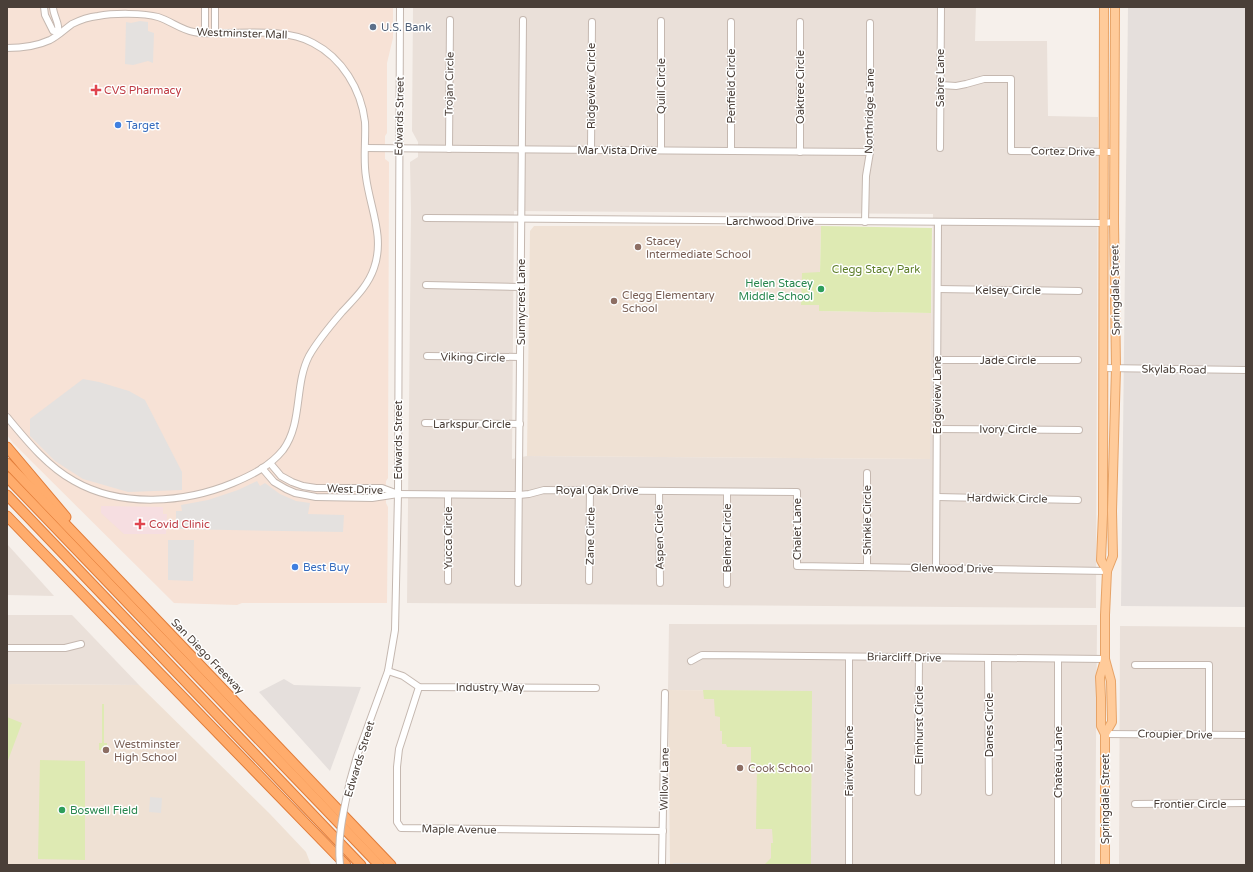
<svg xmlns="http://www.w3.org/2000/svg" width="1253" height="872" font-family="'Varela Round',sans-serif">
<rect width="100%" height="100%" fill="#f6f0eb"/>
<g fill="#eae0d9" fill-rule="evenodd">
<path d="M413,7l492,1 1,-1h70l-1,34h72l1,75 50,1 -2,491 -689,-5 4,-392 -1,-49 8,-5v-15l-6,-11zM514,211l419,3 -4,245 -402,-3 -15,3z"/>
<polygon points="7,544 54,596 7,595"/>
<polygon points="7,615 72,615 139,685 7,684"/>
<polygon points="669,624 1097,625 1095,865 811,865 812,691 668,690"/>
<polygon points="1120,626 1246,627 1246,865 1119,865"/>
</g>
<polygon fill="#f7e2d6" points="7,7 393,7 393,38 387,63 387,133 385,136 385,159 389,162 388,478 386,481 386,503 388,507 387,603 242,603 237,605 174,603 13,443 7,435"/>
<g fill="#e5dfdc">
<polygon points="1128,7 1246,7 1246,607 1121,606"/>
<polygon points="284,679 294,685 361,687 330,771 259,692"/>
</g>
<g fill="#efe1d4">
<polygon points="534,226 821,226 819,311 931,313 930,459 527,456 530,231"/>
<polygon points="7,684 139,685 270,814 306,852 311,865 7,865"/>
<polygon points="668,690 812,691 811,865 670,865"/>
</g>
<polygon fill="#f6dee1" points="101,506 163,507 163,514 167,514 166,534 124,534 101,513"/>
<g fill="#deeab3">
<polygon points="821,226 932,228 931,313 819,311 819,305 801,305 802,273 820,272"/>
<polygon points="703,690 812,691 811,865 764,865 771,858 771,843 773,843 772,829 756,829 757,768 751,768 751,747 727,747 726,744 722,744 722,731 720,731 720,717 715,716 714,699 704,699"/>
<polygon points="102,704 104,704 104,743 107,743 107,750 99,750 99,743 102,743"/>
<polygon points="7,717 22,723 7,763"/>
<polygon points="40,760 85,761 85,860 38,859"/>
</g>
<g fill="#e4e1df">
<polygon points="140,21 148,22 148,31 154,33 153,63 148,61 133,65 125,64 126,22 131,23"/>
<polygon points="83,379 99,382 129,391 145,400 182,472 182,490 128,492 83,479 55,461 30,436 30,419"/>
<polygon points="257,481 260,486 265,483 280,494 296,501 310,503 308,514 344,515 343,532 176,529 176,511 182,511 181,505 208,500 238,490"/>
<polygon points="168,540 194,540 193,581 168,580"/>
<polygon points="150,797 162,798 161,813 149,812"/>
<polygon points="673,863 741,864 741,865 673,865"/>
</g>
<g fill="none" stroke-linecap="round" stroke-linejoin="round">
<g stroke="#c5b8b0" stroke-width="8">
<g id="minor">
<polyline points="44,7 45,15 53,31 58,31 60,33"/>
<path d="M53,7c0,8 7,17 5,24"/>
<polyline points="731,22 731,151"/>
<polyline points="800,22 800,152"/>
<polyline points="205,33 205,7"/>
<polyline points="215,33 215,7"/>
<path d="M7,48c14,0 30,-2 43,-8 8,-4 15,-11 22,-16 8,-4 17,-7 26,-8 15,-3 46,-3 60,1 13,4 23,13 36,15 8,2 18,1 27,1 28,0 66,-4 92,10 29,15 48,46 52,79 1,18 -2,37 1,55 4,31 19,60 8,91 -6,18 -20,31 -32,44 -12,14 -24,28 -33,44 -15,29 -6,67 -26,94 -13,16 -31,25 -50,33 -48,20 -112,25 -159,-2 -27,-15 -47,-40 -67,-64"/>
<polyline points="941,85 956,86 966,84 984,79 1011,79 1011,151 1115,152"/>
<polyline points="365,148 870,152"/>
<polyline points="940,148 941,7"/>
<polyline points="449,149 450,20"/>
<polyline points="591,150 592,22"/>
<polyline points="661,150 661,21"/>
<polyline points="426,218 1103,223 1114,222"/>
<polyline points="865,222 866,176 870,152 870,23"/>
<polyline points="426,285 521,287"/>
<polyline points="938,289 1079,291"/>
<polyline points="427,356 520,357"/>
<polyline points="937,360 1078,360"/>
<polyline points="1103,368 1246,370"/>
<polyline points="425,423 520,424"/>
<polyline points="937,429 1079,430"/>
<polyline points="270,463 281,476 292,482 303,486 316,488 382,488 398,494"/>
<polyline points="262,468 274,482 286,489 295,493 316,497 372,498 398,494 519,495 529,494 544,490 797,492 797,566 1107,571"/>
<polyline points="659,491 660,583"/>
<polyline points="937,497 1078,500"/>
<polyline points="867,567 867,473"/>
<polyline points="936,568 938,222"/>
<polyline points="448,581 448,495"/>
<polyline points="589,581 590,490"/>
<polyline points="518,583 523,20"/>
<polyline points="727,584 727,492"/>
<polyline points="7,648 65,648 81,644"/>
<polyline points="849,657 849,865"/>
<polyline points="988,658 989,792"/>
<polyline points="691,661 702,655 1105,659"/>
<polyline points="1135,665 1209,665 1209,735"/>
<polyline points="388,671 403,676 419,687 596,688"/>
<polyline points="419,687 399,749 397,767 397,822 401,828 663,831"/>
<polyline points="1105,734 1246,735"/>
<polyline points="350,781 357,756 388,671 395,630 398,494 400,7"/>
<polyline points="918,792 919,657"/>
<polyline points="1135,804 1246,803"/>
<polyline points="662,865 665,693"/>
<polyline points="1058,865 1058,659"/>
</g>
</g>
<g stroke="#e7a367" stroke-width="10">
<g id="major">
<polyline points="1104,7 1103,514 1101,560 1107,571"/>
<polyline points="1105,734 1112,722 1111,681 1105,659 1105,615 1107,571 1113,556 1112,511 1116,368 1114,222 1115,7"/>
<polyline points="1105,865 1105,734 1101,726 1101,698 1100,677 1105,660"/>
</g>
</g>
<g stroke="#e17c39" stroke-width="11">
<g id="highway">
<polyline points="7,447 66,517"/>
<polyline points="7,463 391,865"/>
<polyline points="7,477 379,865"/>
<polyline points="7,495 361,865"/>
<polyline points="7,516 346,865"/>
</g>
</g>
<use href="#minor" stroke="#fff" stroke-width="6"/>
<use href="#major" stroke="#ffcb9a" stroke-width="8"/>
<use href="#highway" stroke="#ffac6c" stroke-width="9"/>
<g stroke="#c5b8b0" stroke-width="8" stroke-linecap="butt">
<path id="minor-bridge" d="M340,865c-3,-29 4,-56 10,-84"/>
</g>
<use href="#minor-bridge" stroke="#fff" stroke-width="6"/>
</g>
<circle fill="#5c6f8a" stroke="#fff" stroke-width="1.5" cx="373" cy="27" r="4"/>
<g fill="#e0444e" stroke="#fff" stroke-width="1.5">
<path d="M94 84h4v4h4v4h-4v4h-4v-4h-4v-4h4z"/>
<path d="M138 518h4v4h4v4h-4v4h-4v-4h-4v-4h4z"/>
</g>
<g fill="#3f7fe0" stroke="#fff" stroke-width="1.5">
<circle cx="118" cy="125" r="4"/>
<circle cx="295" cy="567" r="4"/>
</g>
<g fill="#8d6e63" stroke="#fff" stroke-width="1.5">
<circle cx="638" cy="247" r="4"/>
<circle cx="614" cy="301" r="4"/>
<circle cx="106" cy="750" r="4"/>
<circle cx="740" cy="768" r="4"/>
</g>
<g fill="#2e9e5b" stroke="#fff" stroke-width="1.5">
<circle cx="821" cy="289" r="4"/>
<circle cx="62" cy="810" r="4"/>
</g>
<g text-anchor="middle" stroke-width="3" stroke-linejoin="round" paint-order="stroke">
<g font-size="11" fill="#4e5e75" stroke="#fff" text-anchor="start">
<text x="381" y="31">U.S. Bank</text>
</g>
<g font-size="11" fill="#4a3f38" stroke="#fff">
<text transform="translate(242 33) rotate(2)" y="4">Westminster Mall</text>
<text transform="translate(940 78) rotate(-90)" y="4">Sabre Lane</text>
<text transform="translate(449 84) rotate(-89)" y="4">Trojan Circle</text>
<text transform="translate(591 86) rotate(-90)" y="4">Ridgeview Circle</text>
<text transform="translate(661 86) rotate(-90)" y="4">Quill Circle</text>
<text transform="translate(731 86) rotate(-90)" y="4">Penfield Circle</text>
<text transform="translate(800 87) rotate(-90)" y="4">Oaktree Circle</text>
<text transform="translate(869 111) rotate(-89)" y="4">Northridge Lane</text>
<text transform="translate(399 116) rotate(-89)" y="4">Edwards Street</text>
<text x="617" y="154">Mar Vista Drive</text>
<text transform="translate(1063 151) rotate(1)" y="4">Cortez Drive</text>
<text x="770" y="225">Larchwood Drive</text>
<text x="1008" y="294">Kelsey Circle</text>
<text transform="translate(1115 290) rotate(-91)" y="4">Springdale Street</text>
<text transform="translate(521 302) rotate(-90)" y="4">Sunnycrest Lane</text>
<text transform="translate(473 357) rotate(1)" y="4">Viking Circle</text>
<text x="1008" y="364">Jade Circle</text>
<text transform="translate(1174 369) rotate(1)" y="4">Skylab Road</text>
<text transform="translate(937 395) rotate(-90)" y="4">Edgeview Lane</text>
<text x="472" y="428">Larkspur Circle</text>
<text x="1008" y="433">Ivory Circle</text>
<text transform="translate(398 440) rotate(-90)" y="4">Edwards Street</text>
<text transform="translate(355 489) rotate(2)" y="4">West Drive</text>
<text x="597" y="494">Royal Oak Drive</text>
<text transform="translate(1007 498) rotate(1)" y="4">Hardwick Circle</text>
<text transform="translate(867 520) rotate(-90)" y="4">Shinkle Circle</text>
<text transform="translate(797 529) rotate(-90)" y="4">Chalet Lane</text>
<text transform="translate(590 536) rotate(-89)" y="4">Zane Circle</text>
<text transform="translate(659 537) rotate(-91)" y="4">Aspen Circle</text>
<text transform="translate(448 538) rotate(-90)" y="4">Yucca Circle</text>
<text transform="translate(727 538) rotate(-90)" y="4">Belmar Circle</text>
<text transform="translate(952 568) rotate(1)" y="4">Glenwood Drive</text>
<text transform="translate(208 656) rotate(46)" y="4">San Diego Freeway</text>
<text transform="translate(904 657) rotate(1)" y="4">Briarcliff Drive</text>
<text x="490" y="691">Industry Way</text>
<text transform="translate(919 725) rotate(-90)" y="4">Elmhurst Circle</text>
<text transform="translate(989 725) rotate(-90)" y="4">Danes Circle</text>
<text transform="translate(1175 734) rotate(1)" y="4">Croupier Drive</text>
<text transform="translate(359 759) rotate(-73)" y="4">Edwards Street</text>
<text transform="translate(849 761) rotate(-90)" y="4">Fairview Lane</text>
<text transform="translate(1058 762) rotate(-90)" y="4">Chateau Lane</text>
<text transform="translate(664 779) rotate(-89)" y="4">Willow Lane</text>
<text transform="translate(1105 799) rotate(-90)" y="4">Springdale Street</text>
<text x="1190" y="808">Frontier Circle</text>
<text transform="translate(459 829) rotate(1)" y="4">Maple Avenue</text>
</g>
<g font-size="11" fill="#be3a42" stroke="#fff" text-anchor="start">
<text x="104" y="94">CVS Pharmacy</text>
<text x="149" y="528">Covid Clinic</text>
</g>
<g font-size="11" fill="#366cbe" stroke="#fff" text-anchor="start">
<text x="126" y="129">Target</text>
<text x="303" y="571">Best Buy</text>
</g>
<g font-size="11" fill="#785e54" stroke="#fff" text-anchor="start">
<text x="646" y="245">Stacey<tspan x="646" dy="13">Intermediate School</tspan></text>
<text x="622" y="299">Clegg Elementary<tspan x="622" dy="13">School</tspan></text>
<text x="114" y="748">Westminster<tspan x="114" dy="13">High School</tspan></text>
<text x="748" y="772">Cook School</text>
</g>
<g font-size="11" fill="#5d7e29" stroke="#fff">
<text x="876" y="273">Clegg Stacy Park</text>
</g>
<g font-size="11" fill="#27864d" stroke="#fff" text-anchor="end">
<text x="813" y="287">Helen Stacey<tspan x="813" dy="13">Middle School</tspan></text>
<text x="70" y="814" text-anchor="start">Boswell Field</text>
</g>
</g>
<rect width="1253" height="872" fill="none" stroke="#4a3f38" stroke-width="16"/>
</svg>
